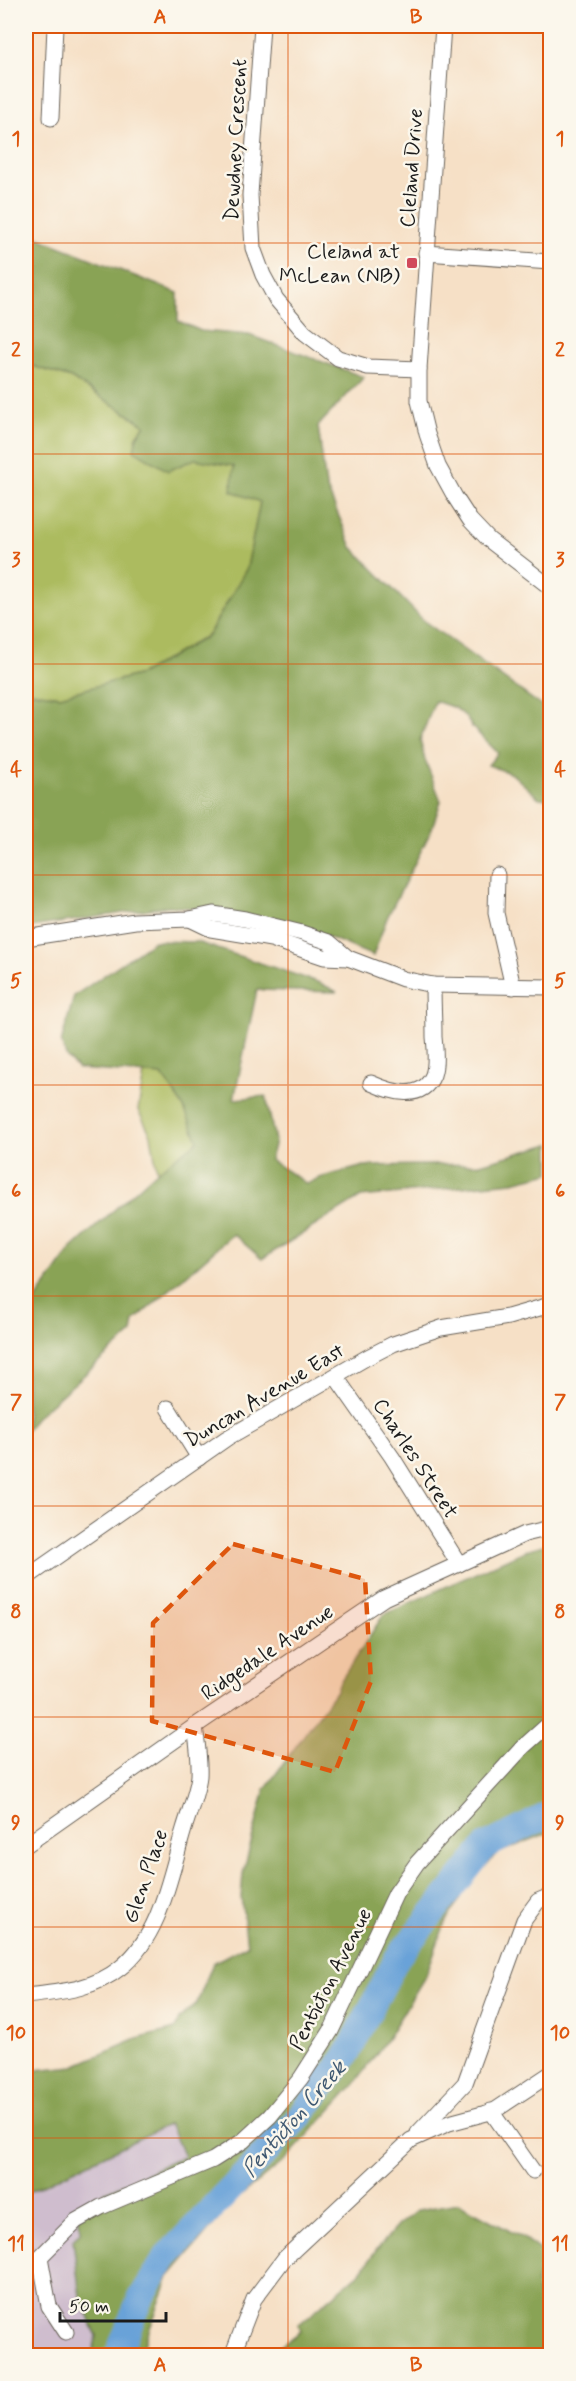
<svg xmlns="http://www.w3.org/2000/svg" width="576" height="2381" font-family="Mynerve,sans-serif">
<rect width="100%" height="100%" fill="#fbf7ec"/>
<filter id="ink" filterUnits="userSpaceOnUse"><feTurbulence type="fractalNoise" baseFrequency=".0167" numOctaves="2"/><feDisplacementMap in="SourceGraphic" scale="12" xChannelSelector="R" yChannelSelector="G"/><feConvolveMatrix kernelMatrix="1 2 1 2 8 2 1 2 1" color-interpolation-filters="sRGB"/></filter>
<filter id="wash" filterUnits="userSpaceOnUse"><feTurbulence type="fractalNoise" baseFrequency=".008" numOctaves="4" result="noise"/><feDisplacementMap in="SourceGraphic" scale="24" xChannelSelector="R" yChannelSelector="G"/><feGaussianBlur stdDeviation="1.35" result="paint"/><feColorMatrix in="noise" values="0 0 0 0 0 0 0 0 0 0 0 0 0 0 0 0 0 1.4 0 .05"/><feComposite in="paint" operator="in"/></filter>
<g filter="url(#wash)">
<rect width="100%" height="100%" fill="#f6e0c6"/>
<polygon fill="#cfbdce" points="170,2124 184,2156 78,2206 81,2233 73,2240 80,2296 97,2337 91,2355 26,2356 26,2193"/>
<g fill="#acbb5e" stroke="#646c3d" stroke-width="1.5">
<polygon points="26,364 71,378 145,425 137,436 195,459 234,466 260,502 247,568 208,635 141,674 60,696 26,691"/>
<polygon points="144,1073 162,1075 183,1106 199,1141 157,1171 151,1135 138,1110"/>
</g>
<g fill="#89a355" stroke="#526038" stroke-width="1.5">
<polygon points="26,233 178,293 178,321 201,331 249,335 364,377 318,426 326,486 352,547 424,621 550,712 550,799 539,798 512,774 488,765 498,753 472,727 465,716 455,708 435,701 420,740 425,760 441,801 431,831 387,918 373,956 331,938 213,910 169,906 26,928 26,691 60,696 141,674 208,636 247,568 260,502 231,491 234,466 195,459 168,471 134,450 137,436 145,425 71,378 26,364"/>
<polygon points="154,941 197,942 320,983 337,992 257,990 234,1099 266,1096 275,1141 270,1160 307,1184 319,1178 364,1166 480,1164 550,1144 550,1173 513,1182 361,1197 262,1259 233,1234 134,1321 132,1333 35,1418 26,1431 26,1319 37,1298 71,1249 157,1171 198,1141 183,1106 162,1075 78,1069 67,1058 61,1043 74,996"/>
<polygon points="550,1543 550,1832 498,1853 471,1881 445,1923 426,1975 387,2039 353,2086 287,2158 233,2202 169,2277 140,2355 91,2355 97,2337 80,2296 73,2240 80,2233 78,2205 184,2156 169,2124 26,2193 26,2071 74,2066 137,2039 175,2029 179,2019 197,2003 213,1963 247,1945 241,1897 243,1874 265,1789 335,1692 338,1685 383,1615 529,1549"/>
<polygon points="458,2203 523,2238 549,2257 536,2281 538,2296 550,2321 550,2355 255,2355 275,2350 301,2331 298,2325 361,2272 376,2250 398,2225 418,2210"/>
</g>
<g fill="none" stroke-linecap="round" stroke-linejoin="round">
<polyline stroke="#69a2d8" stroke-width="26" points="117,2356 140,2299 167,2256 301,2115 348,2053 397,1958 486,1846 550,1814"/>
</g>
</g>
<g filter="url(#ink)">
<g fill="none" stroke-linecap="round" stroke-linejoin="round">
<g stroke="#686158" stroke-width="17">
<g id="minor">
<polyline points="262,26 250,195 253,248 263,275 276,299 305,333 338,358 368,367 419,369"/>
<polyline points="443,26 419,369 419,401 427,434 438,466 455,497 470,520 489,540 550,587"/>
<polyline points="51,118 55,26"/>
<polyline points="426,253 550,262"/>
<polyline points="497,875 496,913 513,987"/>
<polyline points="190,919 211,929 271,939 324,957 348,958"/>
<polyline points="26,938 135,921 190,919 213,914 245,919 302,933 329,942 348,958 403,979 433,985 550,987"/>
<path d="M371,1083c20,9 51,19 62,-8 4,-12 2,-27 1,-38 0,-18 -1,-35 -1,-52"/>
<polyline points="336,1377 392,1457 459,1564"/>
<polyline points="168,1408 199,1458"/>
<polyline points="26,1578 227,1438 366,1358 393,1344 441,1328 508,1317 550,1305"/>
<polyline points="26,1845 195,1726 384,1598 525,1534 550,1528"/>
<path d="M26,1996c33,-4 67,-6 94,-28 41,-32 50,-93 64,-139 5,-17 13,-36 15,-53 1,-17 -2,-34 -4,-50"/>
<polyline points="491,2111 533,2171"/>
<polyline points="418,2133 465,2083 524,1920 538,1901 550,1896"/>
<polyline points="66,2332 49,2306 40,2257 76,2221 101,2207 213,2160 243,2141 270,2116 301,2078 331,2031 396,1893 417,1863 523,1747 550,1723"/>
<polyline points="232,2356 254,2299 284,2259 411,2140 449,2123 494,2111 550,2074"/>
</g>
</g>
<use href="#minor" stroke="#fff" stroke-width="15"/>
</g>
</g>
<path fill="#de560d" fill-opacity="0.2" stroke="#de560d" stroke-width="4.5" stroke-dasharray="12 8" stroke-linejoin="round" d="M233,1544l132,35 6,102 -36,91 -183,-51 1,-98z"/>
<path fill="none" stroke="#de560d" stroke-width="1.5" stroke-opacity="0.55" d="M288,26v2330M26,243h524M26,454h524M26,664h524M26,875h524M26,1085h524M26,1296h524M26,1506h524M26,1717h524M26,1927h524M26,2138h524"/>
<rect fill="#d1495b" stroke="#fbf7ec" stroke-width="2" x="406" y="257" width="12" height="12" rx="3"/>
<g text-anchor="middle" stroke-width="5" stroke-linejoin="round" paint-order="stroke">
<g font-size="21" fill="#1c1c1c" stroke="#fbf7ec">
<text transform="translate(235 140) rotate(-87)" y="7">Dewdney Crescent</text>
<text transform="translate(411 168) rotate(-86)" y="7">Cleland Drive</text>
<text transform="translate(264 1395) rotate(-31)" y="7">Duncan Avenue East</text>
<text transform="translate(416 1458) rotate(57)" y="7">Charles Street</text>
<text transform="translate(267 1652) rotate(-34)" y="7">Ridgedale Avenue</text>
<text transform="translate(145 1876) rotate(-71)" y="7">Glen Place</text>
<text transform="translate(330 1979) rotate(-63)" y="7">Penticton Avenue</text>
</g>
<g font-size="21" fill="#1c1c1c" stroke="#fbf7ec" text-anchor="end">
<text x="400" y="258">Cleland at<tspan x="400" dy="24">McLean (NB)</tspan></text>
</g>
<g font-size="22" font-style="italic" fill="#3f5871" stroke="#fbf7ec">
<text transform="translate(293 2118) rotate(-49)" y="8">Penticton Creek</text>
</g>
</g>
<rect width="576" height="2381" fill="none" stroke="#fbf7ec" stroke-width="66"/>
<path d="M60 2312v9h106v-9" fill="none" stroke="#1c1c1c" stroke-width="3"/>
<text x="69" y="2312" font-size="18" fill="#1c1c1c" stroke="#fbf7ec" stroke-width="4.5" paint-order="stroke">50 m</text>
<rect x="33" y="33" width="510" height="2315" fill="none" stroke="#de560d" stroke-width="2"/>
<g font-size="20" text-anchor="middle" font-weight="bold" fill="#de560d">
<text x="160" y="23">A</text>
<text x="416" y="23">B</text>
<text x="16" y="145">1</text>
<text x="560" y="145">1</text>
<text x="16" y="356">2</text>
<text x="560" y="356">2</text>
<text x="16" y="566">3</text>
<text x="560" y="566">3</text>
<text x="16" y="776">4</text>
<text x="560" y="776">4</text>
<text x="16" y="987">5</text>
<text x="560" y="987">5</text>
<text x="16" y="1197">6</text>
<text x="560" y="1197">6</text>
<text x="16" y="1408">7</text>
<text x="560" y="1408">7</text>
<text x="16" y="1618">8</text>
<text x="560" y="1618">8</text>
<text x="16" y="1829">9</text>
<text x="560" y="1829">9</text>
<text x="16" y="2039">10</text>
<text x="560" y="2039">10</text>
<text x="16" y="2250">11</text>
<text x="560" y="2250">11</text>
<text x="160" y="2371">A</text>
<text x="416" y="2371">B</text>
</g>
</svg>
